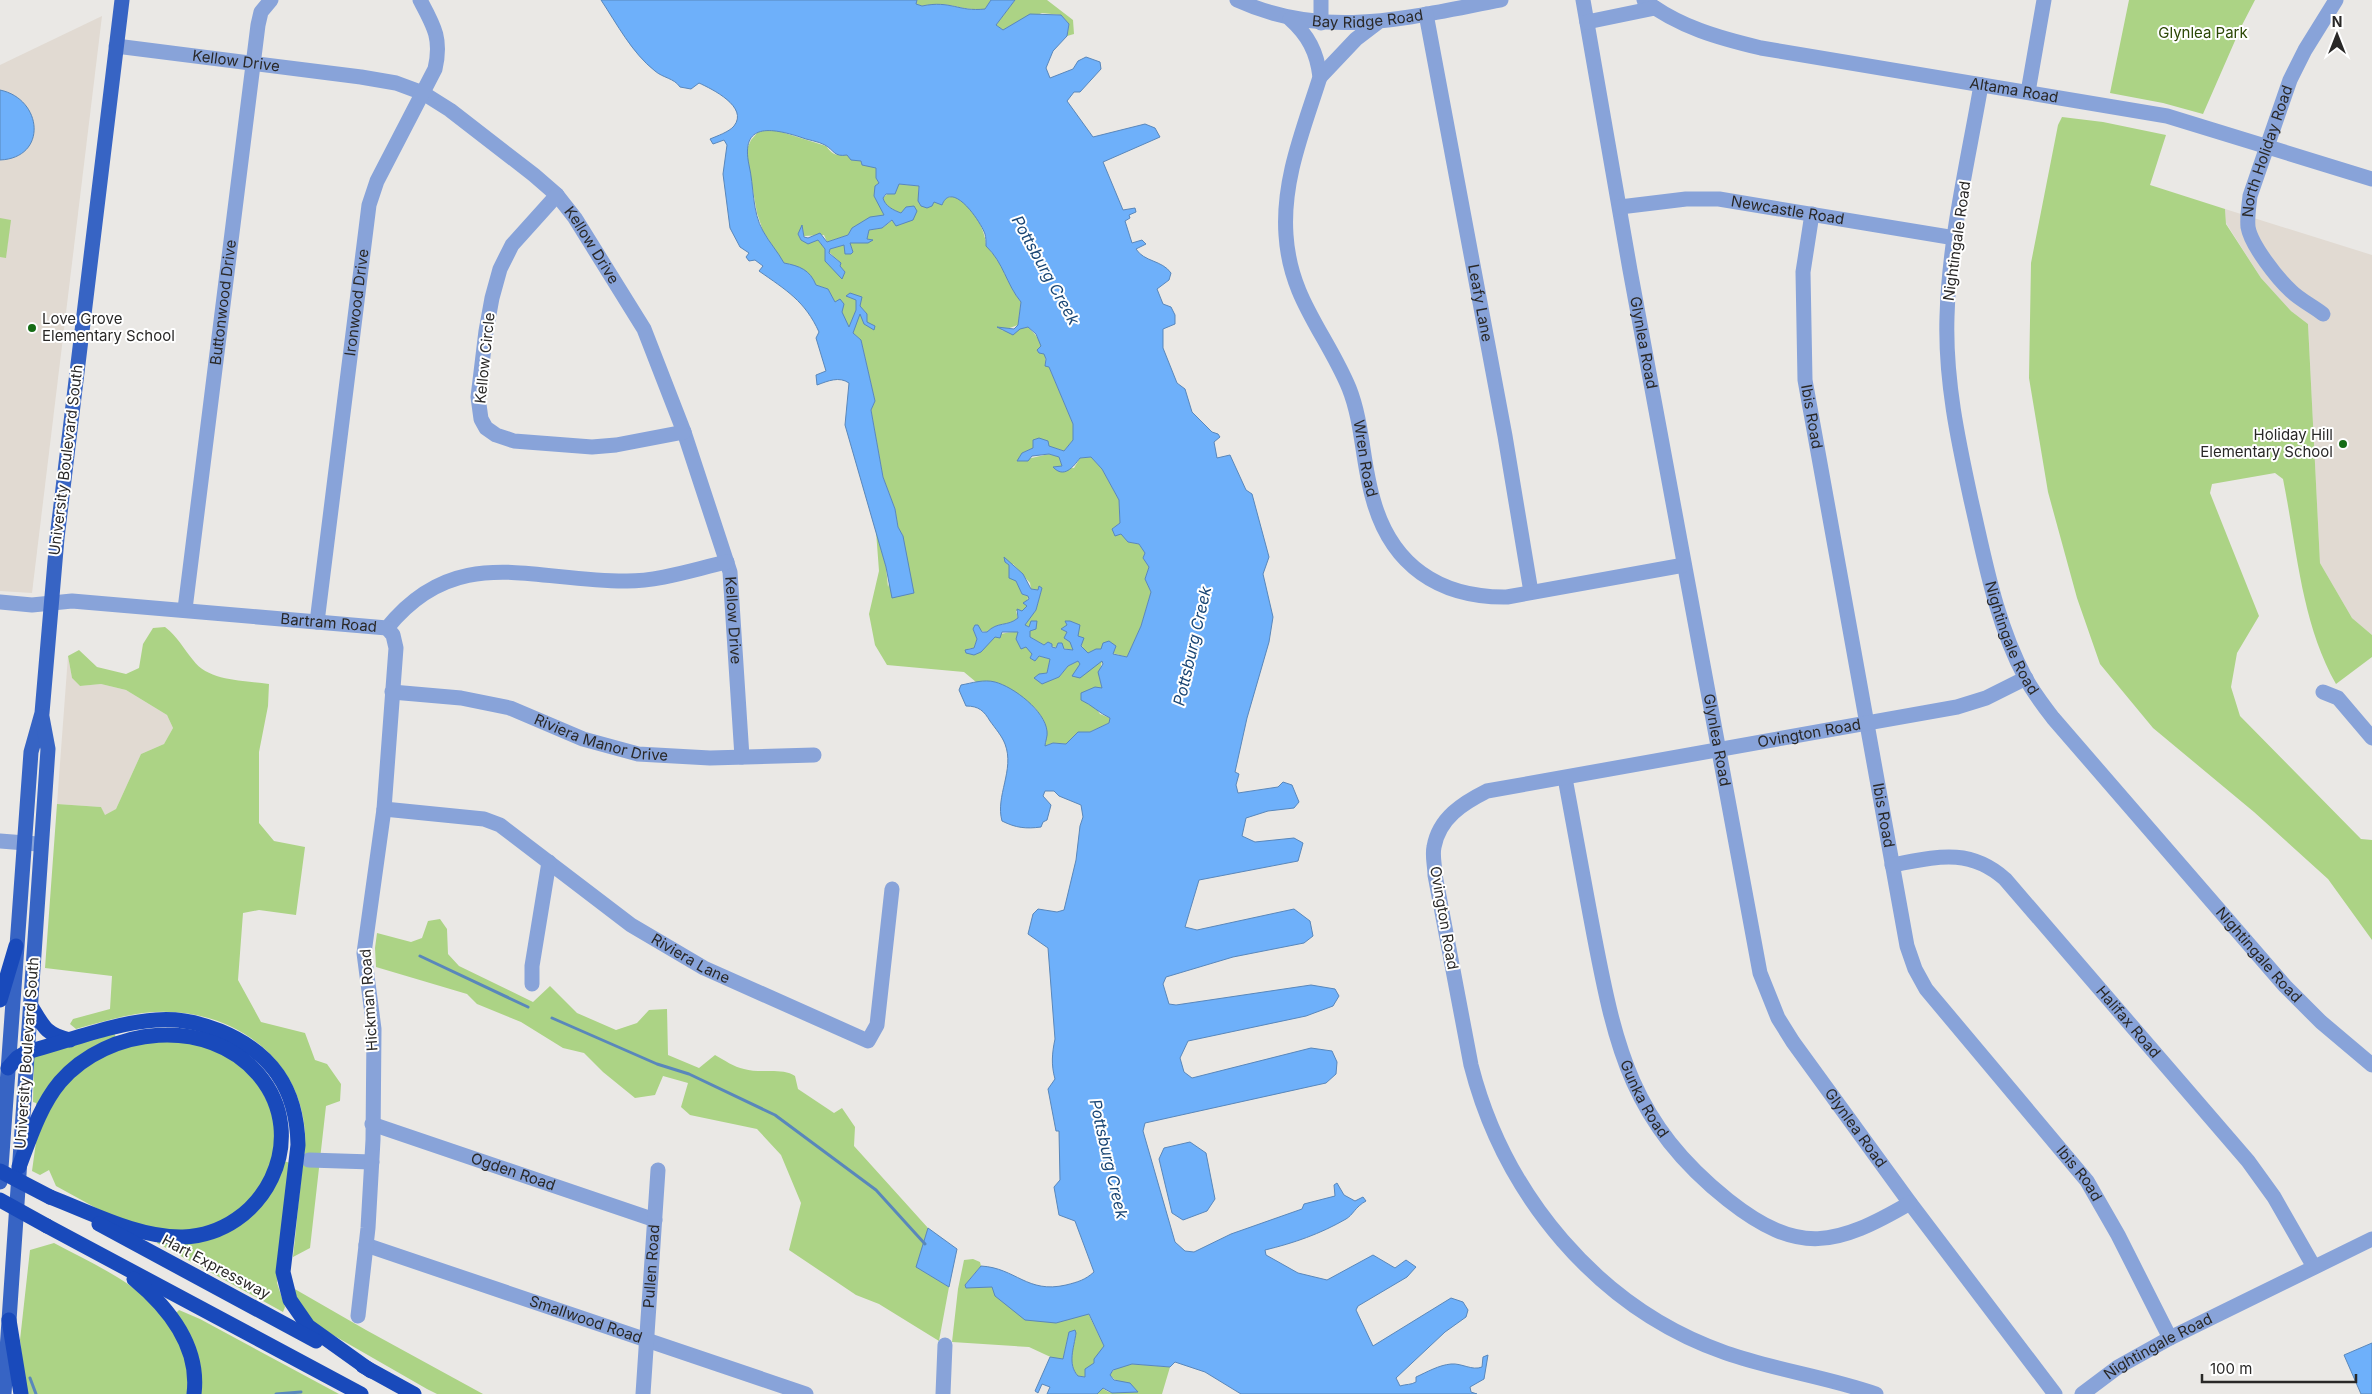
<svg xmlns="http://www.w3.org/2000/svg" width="2372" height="1394" font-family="Inter,sans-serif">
<rect width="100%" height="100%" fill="#eae8e5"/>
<g fill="#e1dad2">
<polygon points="102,16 32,593 0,591 0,65"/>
<polygon points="2225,209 2372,255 2372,635 2352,618 2320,563 2308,324 2291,311 2261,278 2226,223"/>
<polygon points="68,656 72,678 80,686 101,684 126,690 167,715 173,728 164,744 141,754 116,809 105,816 101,807 57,804"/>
</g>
<g fill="#acd385">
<path d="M917,0h74l-6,9c-27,2 -35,-9 -63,-3l-6,-2z"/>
<polygon points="1015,0 1047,0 1073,20 1074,34 1067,36 1069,24 1061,15 1042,13 1003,30 996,25"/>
<polygon points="2129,0 2255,0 2241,27 2203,114 2163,103 2110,93"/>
<path d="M2062,117l41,5 63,13 -16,50 75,24 1,15 35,54 30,33 17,13 12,239 32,55 20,17v22l-36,27c-35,-62 -39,-136 -53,-205l-8,-6 -63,11 -2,9 49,123 -22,37 -6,34 9,29 121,123 11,1v100l-44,-61 -74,-67 -101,-84 -53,-64 -23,-66 -29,-106 -19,-114 2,-115 27,-138z"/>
<path d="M772,129l54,17c11,14 10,6 23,9 4,1 8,4 12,6l1,4 14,2v11l3,5 -5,13 11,19 -25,9 -8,4 -4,7 -21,7 -3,-7 -20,1 -2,-10 -4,8 3,6h17l7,9 1,12 16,17 3,-6 -5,-6 1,-3 -12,-11 1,-3 14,-4 9,7 -3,-9h12l5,-4 2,-9 13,-2 11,-8 7,5 6,-4 -5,-8c-8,-3 -16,-7 -18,-15l16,-14 20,2 -1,7 16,9c7,-2 15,-7 23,-4 15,5 29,33 29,48 18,17 20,38 35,56l-3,23 -17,6 27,-4c10,9 20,25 17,38l4,2 24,57v16l-9,11c-16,-6 -26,-5 -42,2l1,7 26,-6 10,3 3,9 -7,3 19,-1 6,-10 11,-1 11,12 17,31 1,23 -8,6 9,4 7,9 11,2 6,9 -2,5 6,9 -4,12 6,13 -10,34 -14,31 -26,-7 -13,4c-8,-9 -12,-20 -21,-29l6,25 -29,-5 -14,-8 -1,-10 -5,-2 12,-15 6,-22 -4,2 -7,-1 -1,-6 -17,-19 -4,1 13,29 6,2 -1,10 -5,5h-6l2,7c-11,9 -20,3 -31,14l-14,-3 4,10 -3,9h-6l13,4c11,-16 18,-20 37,-20l14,22 -2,4 8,-2 12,3 -3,14 -4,1 2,8 14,-5 9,-11 10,-5 2,3 -3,7 25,-10 -3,15 3,12 -7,19 5,7 10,4 -1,5 -19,9h-12l-12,12 -13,-1 -8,3 2,-14 -3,-11 -9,-13 -39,-26h-20l-12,-10 -77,-7 -12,-20 -6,-31 10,-43 -3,-40 10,36 2,20 15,-51 -5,-9 -3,-18 -12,-32 -12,-67 4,-9 -14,-61 -8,-7 5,-18 2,-1 7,8v-8l-7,-8 1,-9 -14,-1 9,4v10l-7,18 -21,-39 -12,-4c-6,-14 -18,-19 -32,-22l-21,-32 -6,-18 -11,-62 5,-11 7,-8z"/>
<polygon points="0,218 11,220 6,258 0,257"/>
<path d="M165,627c13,10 18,21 28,33 16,22 51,20 76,24l-1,22 -9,46v71l15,18 31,6 -9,68 -37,-5 -16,3 -5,67 23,42 44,11 10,27 12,4 14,20 -1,17 -14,5 -16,142 -17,9c3,-26 5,-52 8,-79 2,-15 5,-30 4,-45 -5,-83 -85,-130 -162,-120 -23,3 -45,10 -67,16l-6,-5 3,-5 37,-10 2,-33 -67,-8 12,-164 44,3 4,8 11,-6 25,-55 23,-10 9,-16 -6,-13 -41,-25 -25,-6 -21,2 -8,-8 -4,-22 11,-6 18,17 29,7 13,-6 4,-24 10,-16z"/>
<path d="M440,919l7,10 1,25 11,12 74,36 17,-16 27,27 39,17 21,-7 12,-13 18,-1 1,46 31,13 16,-13c9,5 19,12 29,14 16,5 38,-2 51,7l3,13 36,24 8,-5 13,19 -1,19 74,82 -11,39 32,20 -10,54 -60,-37 -23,-9 -67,-45 12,-47 -20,-48 -24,-26 -67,-14 -9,-8 7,-24 -25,-7 -8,19 -20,3 -32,-26 -19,-19 -21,-5 -42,-26 -44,-18 -10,-10 -91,-27 -1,-19 2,-15 34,9 11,-4 6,-17z"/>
<polygon points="114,1032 116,1038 37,1109 36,1103 33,1102 34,1055"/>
<polygon points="148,1040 191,1042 229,1056 256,1080 273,1113 276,1148 263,1187 238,1212 205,1229 161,1231 107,1214 56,1186 49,1170 40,1175 32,1171 36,1142 49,1108 69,1079 103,1054"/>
<polygon points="283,1161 291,1163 277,1283 285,1307 283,1312 157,1243 158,1239 224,1232"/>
<path d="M54,1243c49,26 111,52 132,109 4,12 3,29 4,42h-164l-6,-54 10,-90z"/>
<path d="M973,1259l7,3 1,4 -16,19 28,1 63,37 32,-10 16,33 -18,31 -8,-1c-11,-12 -4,-28 -2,-43l-8,3 -5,23 -6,1 -28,-13 -77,-5 6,-53 6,-29z"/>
<path d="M293,1288l73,42 117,64h-46l-10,-5 -108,-62c-13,-12 -22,-21 -26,-39z"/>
<polygon points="179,1310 200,1319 339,1394 200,1394 176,1313"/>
<path d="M1132,1364l38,3 -8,27h-65l3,-6c5,1 7,4 12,5 6,1 13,-7 18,-10 -8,0 -14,-1 -20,-8 5,-9 13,-9 22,-11z"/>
</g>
<g fill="#6eb0fa" stroke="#5987bb">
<path d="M601,0h316l-1,4 6,2c29,-6 36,6 63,3l6,-9h24l-19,25 7,5 27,-16 31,1 8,9 -2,12 -14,15 -7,17 4,10 23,-9 5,-8 8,-4 14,5 1,7 -21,23h-6l-7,9 26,36 52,-13 10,4 5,9 -57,25 20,48 12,-2 1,4 -7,3 1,3 -5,3 7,22 10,-3 4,4 -10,5c8,13 26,11 35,24l-2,7 -12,9 6,15 8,3 4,8v9l-12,5v19l14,35 8,6 7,23 20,20 6,2 2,3 -6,5 3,16 13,-3 16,35 6,4 17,63 -6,17 10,43 -4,25 -22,76 -12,54 4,2 -3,11 2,8 40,-6 5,-5 9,3 7,17 -5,6 -26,3 -22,7 -4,18 13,6 39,-4 9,5 -5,18 -99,19 -14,47 12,3 97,-21 16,12 3,15 -9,7 -71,14 -67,20 -3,7 6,20 7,1 135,-20 24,4 4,7 -6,10 -27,10 -118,25 -8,17 4,14 8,6 119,-30 21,3 5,11 -1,12 -10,9 -181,40 -2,8 32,111 10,9 9,1 37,-18 71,-25 2,-5 31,-8 -1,-11 3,-2 7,12 11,6 8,-4 3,4c-11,6 -13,14 -20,18 -26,15 -52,24 -81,31l1,5 32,18 29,7 46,-25 22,13 11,-8 10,7 -9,10 -49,29 -2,4 17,36 78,-48 12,4 5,8 -2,7 -21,15 -49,46 4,8c6,-2 11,-1 16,-4v-5c11,-5 23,-12 35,-13 11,-1 21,7 31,3l1,-10 5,-2 -4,24 -14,8 1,5 6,2h-236l-36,-22 -30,-10 -5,5 -38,-3 -19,6 -3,5 4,5 16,3 8,9 -26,1 -9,-5 -6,6h-50l3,-7 -8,-3 -4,9 -3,-2 15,-34 13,2 6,-27 6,-2 1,3c-2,15 -9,31 2,43l7,1v-8l9,-6v-4l10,-13 -15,-32 -33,9 -31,-3 -30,-24 -3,-9 -26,1 -1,-3 16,-19c35,2 46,28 85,19 12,-3 19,-5 28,-13l-19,-51 -16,-6 -5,-28 6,-7 -1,-49h-3l-8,-42 7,-10c-4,-14 -3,-26 0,-40l-7,-91 -20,-14 5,-20 5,-5 19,3 7,-2 12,-50 4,-34 3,-9 -2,-12 -22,-9 -5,-5h-9l-2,5 8,9 -4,15 -4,2 -2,5c-15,2 -25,1 -39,-6 -7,-25 13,-51 3,-77 -3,-8 -10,-16 -15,-23 -6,-10 -11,-15 -24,-15l-7,-16 2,-5c11,-2 23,-6 34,-3 19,5 50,29 52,49 1,5 -2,11 -2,15l8,-3 13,1 12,-12h12l19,-9 1,-5c-11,-5 -18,-13 -29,-18v-7l14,-6 7,1 -4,-16 5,-8 -1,-3 -22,17 -8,-2 8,-12 -2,-3 -10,5 -9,11 -17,7 -8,-6 5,-4 8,-1 3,-14 -11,-3 -4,5 -5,-3 2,-4 -6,-7 -5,2 -5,-10 2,-7h-16l-2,6 -5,-1 -14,15 -7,3 -8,-2 -1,-3 9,-2 3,-9 -4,-10 2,-4h3l4,7h5c11,-11 20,-5 31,-14l-1,-9 5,2 5,-5 -4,-3 6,-4 -1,-3 -6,-2 -6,-13 -7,-3v-13l-4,-3 -1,-5 19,17 8,15 7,1 1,-4 3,2 -6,22 -11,15 4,2 2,-6h6l-1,8 -6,2v6l14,8 4,-3 4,2v3l4,1 2,-5h4l2,6 9,1 -3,-8 -6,-4 3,-6 -6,-3 6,-4 -2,-4h5l10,4 -2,11 6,2 -3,8 7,7 8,-4h5l2,-6 6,-2 7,5 -3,8 14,3 14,-31 10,-34 -6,-13 4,-12 -6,-9 2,-5 -6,-9 -11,-2 -7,-8 -6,2 -3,-7 8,-6 -1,-23 -17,-31 -11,-12 -11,1c-7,9 -16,21 -27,9l9,-1 -3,-9 -10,-3 -17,2 -4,5h-11l5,-8 11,-5v-8l6,-2 9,3 1,5 15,5 9,-11v-16l-24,-57 -4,-1 1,-7 -2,-5 -5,-1 -2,-3 4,-4 -5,-12 -8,-7 -8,2 -7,6 -16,-8 17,2 4,-4 3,-23c-15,-18 -17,-39 -35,-56 0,-4 0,-9 -1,-12 -4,-12 -33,-55 -43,-29l-8,-3 -2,4 -5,2 -6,-2 -3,-5 1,-15 -20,-2 -4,10h-9l-3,4c2,8 10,12 18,15l5,-6 8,-1 3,5 -4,9 -17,6 -4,-6 -10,8 -13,2 -2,9 6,1 -5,3h-18l3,9 -2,2h-6l-1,-9 -14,4 -1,4 12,10 -1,3 5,6 -3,7 -17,-18v-12l-7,-9 -10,4 -7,-4 -3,-6 4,-9 2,12 4,1 12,-5 7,9 21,-7 4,-7 18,-11 14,-2 -10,-19 1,-10 4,-3 -3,-5v-10l-14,-3 -1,-4 -10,-1 -4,-5c-13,2 -12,-4 -22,-10 -7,-4 -18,-5 -25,-8 -28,-9 -60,-15 -51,28 5,21 3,47 14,66 6,11 15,21 21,32 16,3 26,7 32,22l12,4 7,13 5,-3 4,5 -2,8 7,15 7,-17v-10l-10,-4 4,-3 12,4 -2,9 7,8v8l8,4 -1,4 -10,-6 -4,-10 -7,19 8,7 14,61 -4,9 12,67 12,32 3,18 5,9 11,57 -22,5 -6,-31 -41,-142 4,-42c-10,-7 -21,-2 -32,2l-1,-10 10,-4 -10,-33 3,-6c-14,-31 -33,-42 -60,-61l4,-5 -8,-6 -6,1 -3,-4 3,-4 -9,-6 -10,-19 -7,-54 4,-29 -3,-5 -11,4 -3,-5c7,-3 19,-7 24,-13 15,-19 -22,-37 -35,-43l-8,6 -11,-2c-6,-9 -17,-9 -25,-16 -23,-18 -38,-47 -54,-71z"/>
<path d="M0,90c43,9 48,68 0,70z"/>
<polygon points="1190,1142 1206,1153 1215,1199 1207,1211 1183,1220 1172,1213 1159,1159 1164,1148"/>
<polygon points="928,1228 957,1249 949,1287 916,1267"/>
<polygon points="2372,1343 2372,1394 2361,1394 2344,1355"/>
</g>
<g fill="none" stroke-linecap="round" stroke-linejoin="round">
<g stroke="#5987bb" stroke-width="3">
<polyline points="420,956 528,1007"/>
<polyline points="552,1018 657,1064 689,1074 775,1115 876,1190 925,1244"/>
<polyline points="30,1378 36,1394"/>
<polyline points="276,1394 301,1392"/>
</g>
<g stroke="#88a3d9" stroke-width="15">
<path id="s1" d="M1237,0c89,41 173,17 264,0"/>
<path id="s2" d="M1583,0l47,270 130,703 18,45 15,24 117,161 145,191"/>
<path id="s3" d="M1644,0c35,27 75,38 117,48l406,68 205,63"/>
<path id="s4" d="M1426,14l79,422 26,156"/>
<path id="s5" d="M1290,19c18,16 27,33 30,58 -16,51 -38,103 -34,158 4,64 40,98 63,153 14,35 13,74 24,111 18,66 66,99 134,98l177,-32"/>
<polyline points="1587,22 1655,8"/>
<polyline points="1321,23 1321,0"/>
<path id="s6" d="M116,46l245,31 35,6 27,10 27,17 84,65 23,20 18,23 69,111 40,103 46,140 12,185"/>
<polyline points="1320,77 1356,39 1377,23"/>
<path id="s7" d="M1981,85c-13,76 -32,154 -34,232 -2,63 11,123 24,183 14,60 25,123 54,177 8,15 18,28 28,41l232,268 36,36 51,43"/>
<polyline points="2028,92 2044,0"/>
<polyline points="557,195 512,245 500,269 492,298 486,331 478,397 481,419 486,428 496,435 514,441 592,447 616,445 684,432"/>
<path id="s8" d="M1620,207l66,-8h33l236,39"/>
<path id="s9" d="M1812,214l-9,58 2,108 102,566 8,23 11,20 161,192 31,54 52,103"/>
<path id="s10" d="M2323,314c-10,-8 -23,-14 -32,-23 -14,-13 -40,-46 -43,-64 -1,-11 1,-21 2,-31l40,-116 15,-30 31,-50"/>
<path id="s11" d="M0,602l32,3 40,-4 315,27c70,-87 146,-46 240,-47 33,0 68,-12 100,-19"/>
<path id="s12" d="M185,609l73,-584 3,-13 10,-12"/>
<path id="s13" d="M317,622l52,-417 8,-24 58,-112c7,-30 -1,-43 -15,-69"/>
<path id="s14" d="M392,692l69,6 49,10 73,31 55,15 72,4 104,-3"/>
<polyline points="2323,692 2338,698 2372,738"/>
<path id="s15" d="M1565,778c10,53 19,105 29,157 22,115 38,188 134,265 71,56 108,46 182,3"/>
<path id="s16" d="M384,809l100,10 16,6 131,100 73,43 164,73 9,-16 15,-136"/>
<polyline points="0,841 38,844"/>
<path id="s17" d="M1892,865c44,-8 77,-18 113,14l243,282 26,36 40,70"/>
<polyline points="532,984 532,966 549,862"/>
<path id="s18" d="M372,1124l283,96"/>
<polyline points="309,1160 372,1162"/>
<path id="s19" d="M366,1245l440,149"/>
<polyline points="358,1316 368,1228 373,1140 374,1029 364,953 384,809 396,648 393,635 387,628"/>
<path id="s20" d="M643,1394l15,-224"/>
<polyline points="943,1394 945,1345"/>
<path id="s21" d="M1876,1394c-49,-17 -101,-24 -150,-41 -129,-45 -222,-159 -255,-288l-36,-190c0,-9 -3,-19 -1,-28 5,-29 29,-44 53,-56l470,-84 29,-9 40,-20"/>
<path id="s22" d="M2082,1394l36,-27 52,-29 202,-99"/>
</g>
<g stroke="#3764c4" stroke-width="15">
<polyline points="0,1182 31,752 42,713 57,538 122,0"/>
<polyline points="4,1394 48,749 42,717"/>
</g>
<g stroke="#194abb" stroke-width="15">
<polyline points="0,1000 16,946"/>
<path d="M31,1006c12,20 15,29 39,34"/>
<path d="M8,1068l9,-10 10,-6c42,-11 86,-29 129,-32 22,-2 44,3 64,11 51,21 77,57 78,114l-15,127 7,28 18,26 63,45"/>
<path d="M19,1167c11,-29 21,-61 41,-85 48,-56 148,-66 198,-8 55,64 6,160 -75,163 -45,1 -91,-24 -133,-40"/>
<polyline points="99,1224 316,1341"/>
<polyline points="47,1226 361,1394"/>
<path d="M134,1279c35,29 66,67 60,115"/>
<polyline points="9,1320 21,1394"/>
<polyline points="363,1366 414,1394"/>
</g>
<g stroke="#194abb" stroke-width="15">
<polyline points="0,1171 50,1197"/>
<polyline points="0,1200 47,1226"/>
</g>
</g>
<g fill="#156c15" stroke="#fff" stroke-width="2">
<circle cx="32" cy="328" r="5"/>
<circle cx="2343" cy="444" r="5"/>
</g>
<g text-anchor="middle" stroke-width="4" stroke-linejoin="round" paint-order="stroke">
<g font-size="15" fill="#292827" stroke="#fff">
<text dy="5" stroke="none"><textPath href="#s1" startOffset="134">Bay Ridge Road</textPath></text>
<text dy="5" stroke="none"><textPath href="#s6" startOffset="121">Kellow Drive</textPath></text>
<text dy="5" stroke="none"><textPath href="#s3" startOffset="384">Altama Road</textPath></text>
<text dy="5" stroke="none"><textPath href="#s10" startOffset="196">North Holiday Road</textPath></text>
<text dy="5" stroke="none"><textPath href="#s8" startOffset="169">Newcastle Road</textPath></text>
<text transform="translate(1957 241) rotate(-82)" y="5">Nightingale Road</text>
<text dy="5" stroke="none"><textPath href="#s6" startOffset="541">Kellow Drive</textPath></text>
<text dy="5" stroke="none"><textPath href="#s13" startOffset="322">Ironwood Drive</textPath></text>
<text dy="5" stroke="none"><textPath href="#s12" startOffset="309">Buttonwood Drive</textPath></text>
<text dy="5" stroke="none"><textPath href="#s4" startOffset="294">Leafy Lane</textPath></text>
<text dy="5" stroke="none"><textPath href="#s2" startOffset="348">Glynlea Road</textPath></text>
<text transform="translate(485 358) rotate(-84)" y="5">Kellow Circle</text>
<text dy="5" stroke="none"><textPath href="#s9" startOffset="204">Ibis Road</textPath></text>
<text dy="5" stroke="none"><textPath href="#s5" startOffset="469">Wren Road</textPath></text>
<text transform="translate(66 460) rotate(-83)" y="5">University Boulevard South</text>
<text dy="5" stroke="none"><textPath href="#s6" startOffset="946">Kellow Drive</textPath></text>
<text dy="5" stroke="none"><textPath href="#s11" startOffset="330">Bartram Road</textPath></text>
<text dy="5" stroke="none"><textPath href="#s7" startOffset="564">Nightingale Road</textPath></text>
<text dy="5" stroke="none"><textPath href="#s21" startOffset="1185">Ovington Road</textPath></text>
<text dy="5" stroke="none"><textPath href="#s14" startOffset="216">Riviera Manor Drive</textPath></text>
<text dy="5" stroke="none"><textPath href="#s2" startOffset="752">Glynlea Road</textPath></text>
<text dy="5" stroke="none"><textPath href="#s9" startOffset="609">Ibis Road</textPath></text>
<text transform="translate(1444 918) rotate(80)" y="5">Ovington Road</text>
<text dy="5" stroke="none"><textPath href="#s7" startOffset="969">Nightingale Road</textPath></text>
<text dy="5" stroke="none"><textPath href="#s16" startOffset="351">Riviera Lane</textPath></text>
<text transform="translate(369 1000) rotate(-94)" y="5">Hickman Road</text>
<text dy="5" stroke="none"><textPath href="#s17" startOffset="308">Halifax Road</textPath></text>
<text transform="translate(27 1053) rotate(-86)" y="5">University Boulevard South</text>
<text dy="5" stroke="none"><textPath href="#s15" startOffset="332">Gunka Road</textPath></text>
<text dy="5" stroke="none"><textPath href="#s2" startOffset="1172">Glynlea Road</textPath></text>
<text dy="5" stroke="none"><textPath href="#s18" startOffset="149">Ogden Road</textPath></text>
<text dy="5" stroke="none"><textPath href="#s9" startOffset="1029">Ibis Road</textPath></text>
<text transform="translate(216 1267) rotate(28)" y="5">Hart Expressway</text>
<text dy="5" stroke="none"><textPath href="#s20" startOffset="128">Pullen Road</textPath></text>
<text dy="5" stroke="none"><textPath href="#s19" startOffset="232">Smallwood Road</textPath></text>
<text dy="5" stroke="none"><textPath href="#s22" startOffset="90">Nightingale Road</textPath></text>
</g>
<g font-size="15" fill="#2c4705" stroke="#fff">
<text x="2203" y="38">Glynlea Park</text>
</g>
<g font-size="15" fill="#292827" stroke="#fff" text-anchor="start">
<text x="42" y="324">Love Grove<tspan x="42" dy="17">Elementary School</tspan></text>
<text x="2333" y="440" text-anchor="end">Holiday Hill<tspan x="2333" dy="17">Elementary School</tspan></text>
</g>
<g font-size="16" font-style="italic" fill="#184574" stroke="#fff">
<text transform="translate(1046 270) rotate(61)" y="6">Pottsburg Creek</text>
<text transform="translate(1192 646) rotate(-77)" y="6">Pottsburg Creek</text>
<text transform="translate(1109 1159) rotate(77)" y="6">Pottsburg Creek</text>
</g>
</g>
<g transform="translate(2337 35)" stroke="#ffffff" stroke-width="4" paint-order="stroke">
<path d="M0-4L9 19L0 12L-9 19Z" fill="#292827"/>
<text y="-8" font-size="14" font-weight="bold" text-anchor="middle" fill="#292827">N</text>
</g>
<path d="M2202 1374v8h154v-8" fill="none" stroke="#292827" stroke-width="2.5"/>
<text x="2210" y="1374" font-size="15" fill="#292827" stroke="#ffffff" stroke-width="4" paint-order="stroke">100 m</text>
</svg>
